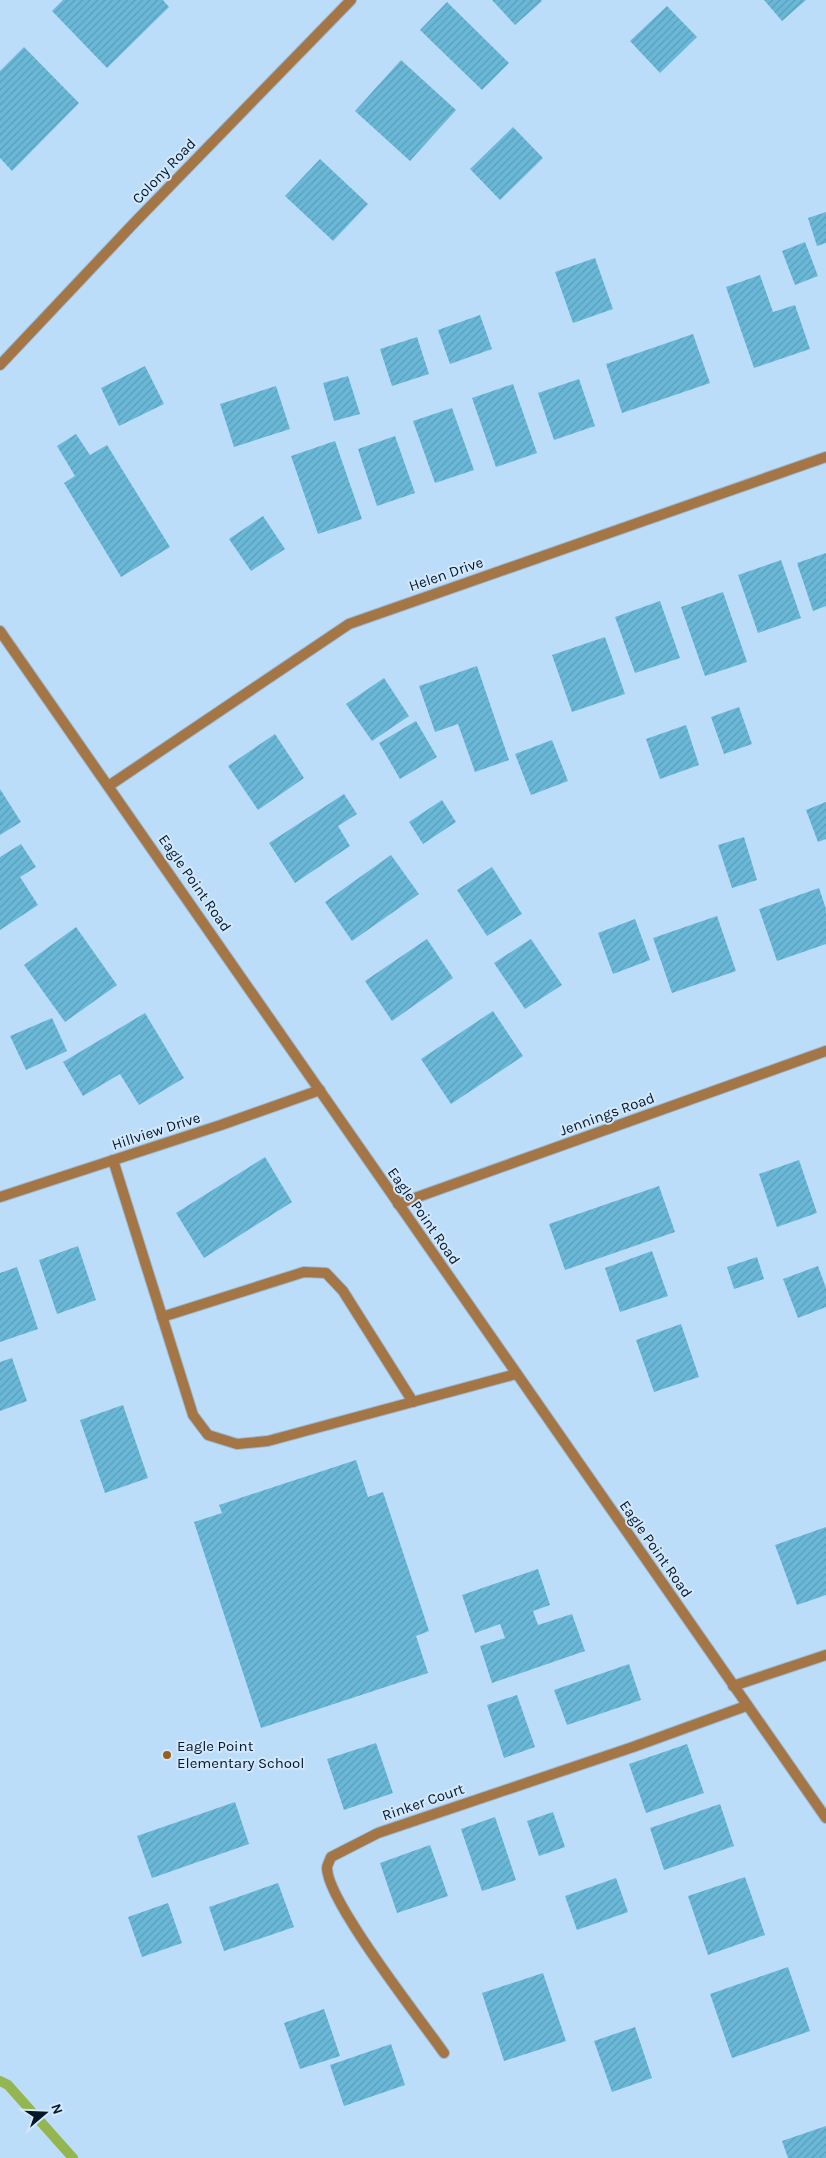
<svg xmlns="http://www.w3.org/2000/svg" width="826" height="2158" font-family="Karla,sans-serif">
<defs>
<pattern id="building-hatch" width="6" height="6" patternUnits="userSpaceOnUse" patternTransform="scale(1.25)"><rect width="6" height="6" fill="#6ab8d7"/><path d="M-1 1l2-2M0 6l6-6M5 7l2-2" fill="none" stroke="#5a9db9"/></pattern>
</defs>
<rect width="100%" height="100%" fill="#bcddfa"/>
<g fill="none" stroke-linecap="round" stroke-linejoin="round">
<polyline stroke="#93b650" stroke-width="10" points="0,2081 8,2085 73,2158"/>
</g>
<g fill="url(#building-hatch)">
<polygon points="63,0 163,0 169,7 107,68 52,11"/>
<polygon points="492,0 541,0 542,1 515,25"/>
<polygon points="764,0 806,0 782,21"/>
<polygon points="447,2 509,63 482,90 420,30"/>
<polygon points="667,6 697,37 660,73 630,41"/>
<polygon points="24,47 79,103 12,171 0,158 0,71"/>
<polygon points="401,60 456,110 410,161 355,111"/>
<polygon points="513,127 543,158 500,200 470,169"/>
<polygon points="320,159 368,204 333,241 285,196"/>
<polygon points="826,212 826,243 817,246 808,218"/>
<polygon points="805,242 818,276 795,285 782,251"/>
<polygon points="595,258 613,309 573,323 555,272"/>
<polygon points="760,275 773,312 795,305 810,349 754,368 726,287"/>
<polygon points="480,315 492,349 450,364 438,330"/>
<polygon points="693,334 710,383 622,413 606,364"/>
<polygon points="417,337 429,374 392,386 380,349"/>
<polygon points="145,366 164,404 119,426 101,388"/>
<polygon points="348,376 360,414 334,421 323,383"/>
<polygon points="579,379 595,426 554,440 538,393"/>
<polygon points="513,384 537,453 496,467 472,398"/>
<polygon points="276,386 290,429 234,447 220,404"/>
<polygon points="452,408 474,470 435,483 413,421"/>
<polygon points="76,434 90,455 107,445 170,547 121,577 64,483 75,476 57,446"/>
<polygon points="395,436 415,493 377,506 358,449"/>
<polygon points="335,441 362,519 318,534 291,456"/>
<polygon points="263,516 285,549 251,571 229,539"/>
<polygon points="826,553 826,606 813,611 797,563"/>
<polygon points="781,560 801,618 758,633 738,575"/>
<polygon points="723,592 747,662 705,676 681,607"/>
<polygon points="660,601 680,658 635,673 615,617"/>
<polygon points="605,637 625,694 572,712 552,655"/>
<polygon points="477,666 509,760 475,772 458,724 435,732 419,686"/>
<polygon points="384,678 409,716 372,741 346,704"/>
<polygon points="739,707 752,744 724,754 711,717"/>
<polygon points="416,721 437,757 400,779 379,743"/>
<polygon points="686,725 699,765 660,779 646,739"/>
<polygon points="275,734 304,778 258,810 228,766"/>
<polygon points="552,740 568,781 531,795 515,754"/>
<polygon points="0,789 21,822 0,835"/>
<polygon points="344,794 357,814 338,826 350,846 295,883 269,843"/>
<polygon points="442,800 456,822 423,844 409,822"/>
<polygon points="826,802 826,839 818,842 806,810"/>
<polygon points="744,837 757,880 732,888 718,845"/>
<polygon points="21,844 36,867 20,877 38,905 0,930 0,857"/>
<polygon points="391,855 419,894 352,941 325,902"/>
<polygon points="492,867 522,914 487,936 457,890"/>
<polygon points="819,888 826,909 826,944 777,961 759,909"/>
<polygon points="717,916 736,971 672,993 653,938"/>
<polygon points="635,919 650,960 613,974 598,933"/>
<polygon points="76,927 117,985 65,1022 24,965"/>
<polygon points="427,939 453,978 392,1021 365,981"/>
<polygon points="531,939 562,985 525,1009 494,963"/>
<polygon points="493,1011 523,1056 451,1104 421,1059"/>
<polygon points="145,1013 184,1078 139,1105 120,1074 83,1096 63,1062"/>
<polygon points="52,1018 67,1051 26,1070 10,1036"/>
<polygon points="265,1157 292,1202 204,1258 176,1213"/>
<polygon points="799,1160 817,1213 777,1227 759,1174"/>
<polygon points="659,1186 675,1232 565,1270 549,1224"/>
<polygon points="78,1246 96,1300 57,1314 39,1260"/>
<polygon points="652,1251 668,1296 620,1312 605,1268"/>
<polygon points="757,1257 764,1279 734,1289 727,1267"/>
<polygon points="818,1266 826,1288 826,1307 798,1318 783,1279"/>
<polygon points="17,1267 38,1329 0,1342 0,1273"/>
<polygon points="681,1324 699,1377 654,1392 636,1340"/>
<polygon points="12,1358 27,1401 0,1411 0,1362"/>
<polygon points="123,1405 148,1478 105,1493 80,1420"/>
<polygon points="356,1460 368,1497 383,1492 429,1631 416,1636 428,1673 261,1728 194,1522 222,1513 219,1505"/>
<polygon points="826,1527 826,1595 797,1605 775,1545"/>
<polygon points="538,1569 550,1605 533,1611 538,1625 572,1614 585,1651 492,1683 480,1646 505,1638 500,1624 475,1633 462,1595"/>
<polygon points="629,1664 641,1700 567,1725 554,1690"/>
<polygon points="517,1695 535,1747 504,1758 487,1705"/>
<polygon points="376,1743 393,1793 344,1810 327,1759"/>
<polygon points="687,1744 704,1793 646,1813 629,1764"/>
<polygon points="235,1802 249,1844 152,1878 137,1836"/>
<polygon points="720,1804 734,1846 664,1870 650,1828"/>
<polygon points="553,1812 565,1847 539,1856 527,1821"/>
<polygon points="495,1817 516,1880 482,1891 461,1829"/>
<polygon points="430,1845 448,1896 397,1913 380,1863"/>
<polygon points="745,1877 765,1935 708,1955 688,1896"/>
<polygon points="616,1878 628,1912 577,1930 565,1896"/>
<polygon points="278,1883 294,1927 224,1951 209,1907"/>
<polygon points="168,1903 182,1943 142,1957 128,1917"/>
<polygon points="788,1967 810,2031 732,2058 710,1994"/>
<polygon points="543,1973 566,2041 504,2061 482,1993"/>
<polygon points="324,2009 340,2056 300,2069 284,2023"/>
<polygon points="635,2027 652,2078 612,2092 594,2041"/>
<polygon points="391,2044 405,2085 344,2106 330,2065"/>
<polygon points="826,2126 826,2158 788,2158 782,2141"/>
</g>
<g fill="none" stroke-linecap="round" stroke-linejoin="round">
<g stroke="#9bb9d4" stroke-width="12">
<g id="service">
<polyline points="113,1160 193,1415 208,1435 237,1444 268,1441 516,1374"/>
<polyline points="162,1317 304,1272 326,1273 343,1291 413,1402"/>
</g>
</g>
<g stroke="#9bb9d4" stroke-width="12">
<g id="minor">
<polyline points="0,365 135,222 351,0"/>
<polyline points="110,785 349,624 826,457"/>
<polyline points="0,1197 221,1125 320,1090"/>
<polyline points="398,1204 826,1051"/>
<polyline points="733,1686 826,1655"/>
<path d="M444,2053c-23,-33 -117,-152 -117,-185 0,-3 3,-8 4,-11l47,-24 255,-86 113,-41"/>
</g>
</g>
<g stroke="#9bb9d4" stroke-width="12">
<polyline id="tertiary" points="0,631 826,1818"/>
</g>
<use href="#service" stroke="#a57645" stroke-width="10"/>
<use href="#minor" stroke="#a57645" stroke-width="10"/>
<use href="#tertiary" stroke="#a57645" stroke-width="10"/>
</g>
<circle fill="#99601d" stroke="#d3e8fc" stroke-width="2" cx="167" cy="1755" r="5"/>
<g text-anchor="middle" stroke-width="4" stroke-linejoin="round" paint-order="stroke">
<g font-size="15" fill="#031728" stroke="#d3e8fc">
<text transform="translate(164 171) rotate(-46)" y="5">Colony Road</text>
<text transform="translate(446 574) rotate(-19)" y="5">Helen Drive</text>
<text transform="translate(195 883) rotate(55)" y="5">Eagle Point Road</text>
<text transform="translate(607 1114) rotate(-20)" y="5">Jennings Road</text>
<text transform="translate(156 1131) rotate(-18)" y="5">Hillview Drive</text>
<text transform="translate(424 1216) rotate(55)" y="5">Eagle Point Road</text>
<text transform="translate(656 1549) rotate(55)" y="5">Eagle Point Road</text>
<text transform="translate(423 1802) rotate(-19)" y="5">Rinker Court</text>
</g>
<g font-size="15" fill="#031728" stroke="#d3e8fc" text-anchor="start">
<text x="177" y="1751">Eagle Point<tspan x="177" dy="17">Elementary School</tspan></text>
</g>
</g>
<g transform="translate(45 2113) rotate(71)" stroke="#d3e8fc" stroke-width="4" paint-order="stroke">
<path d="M0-4L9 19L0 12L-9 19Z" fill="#031728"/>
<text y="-8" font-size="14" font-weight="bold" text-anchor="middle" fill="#031728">N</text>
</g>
</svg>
